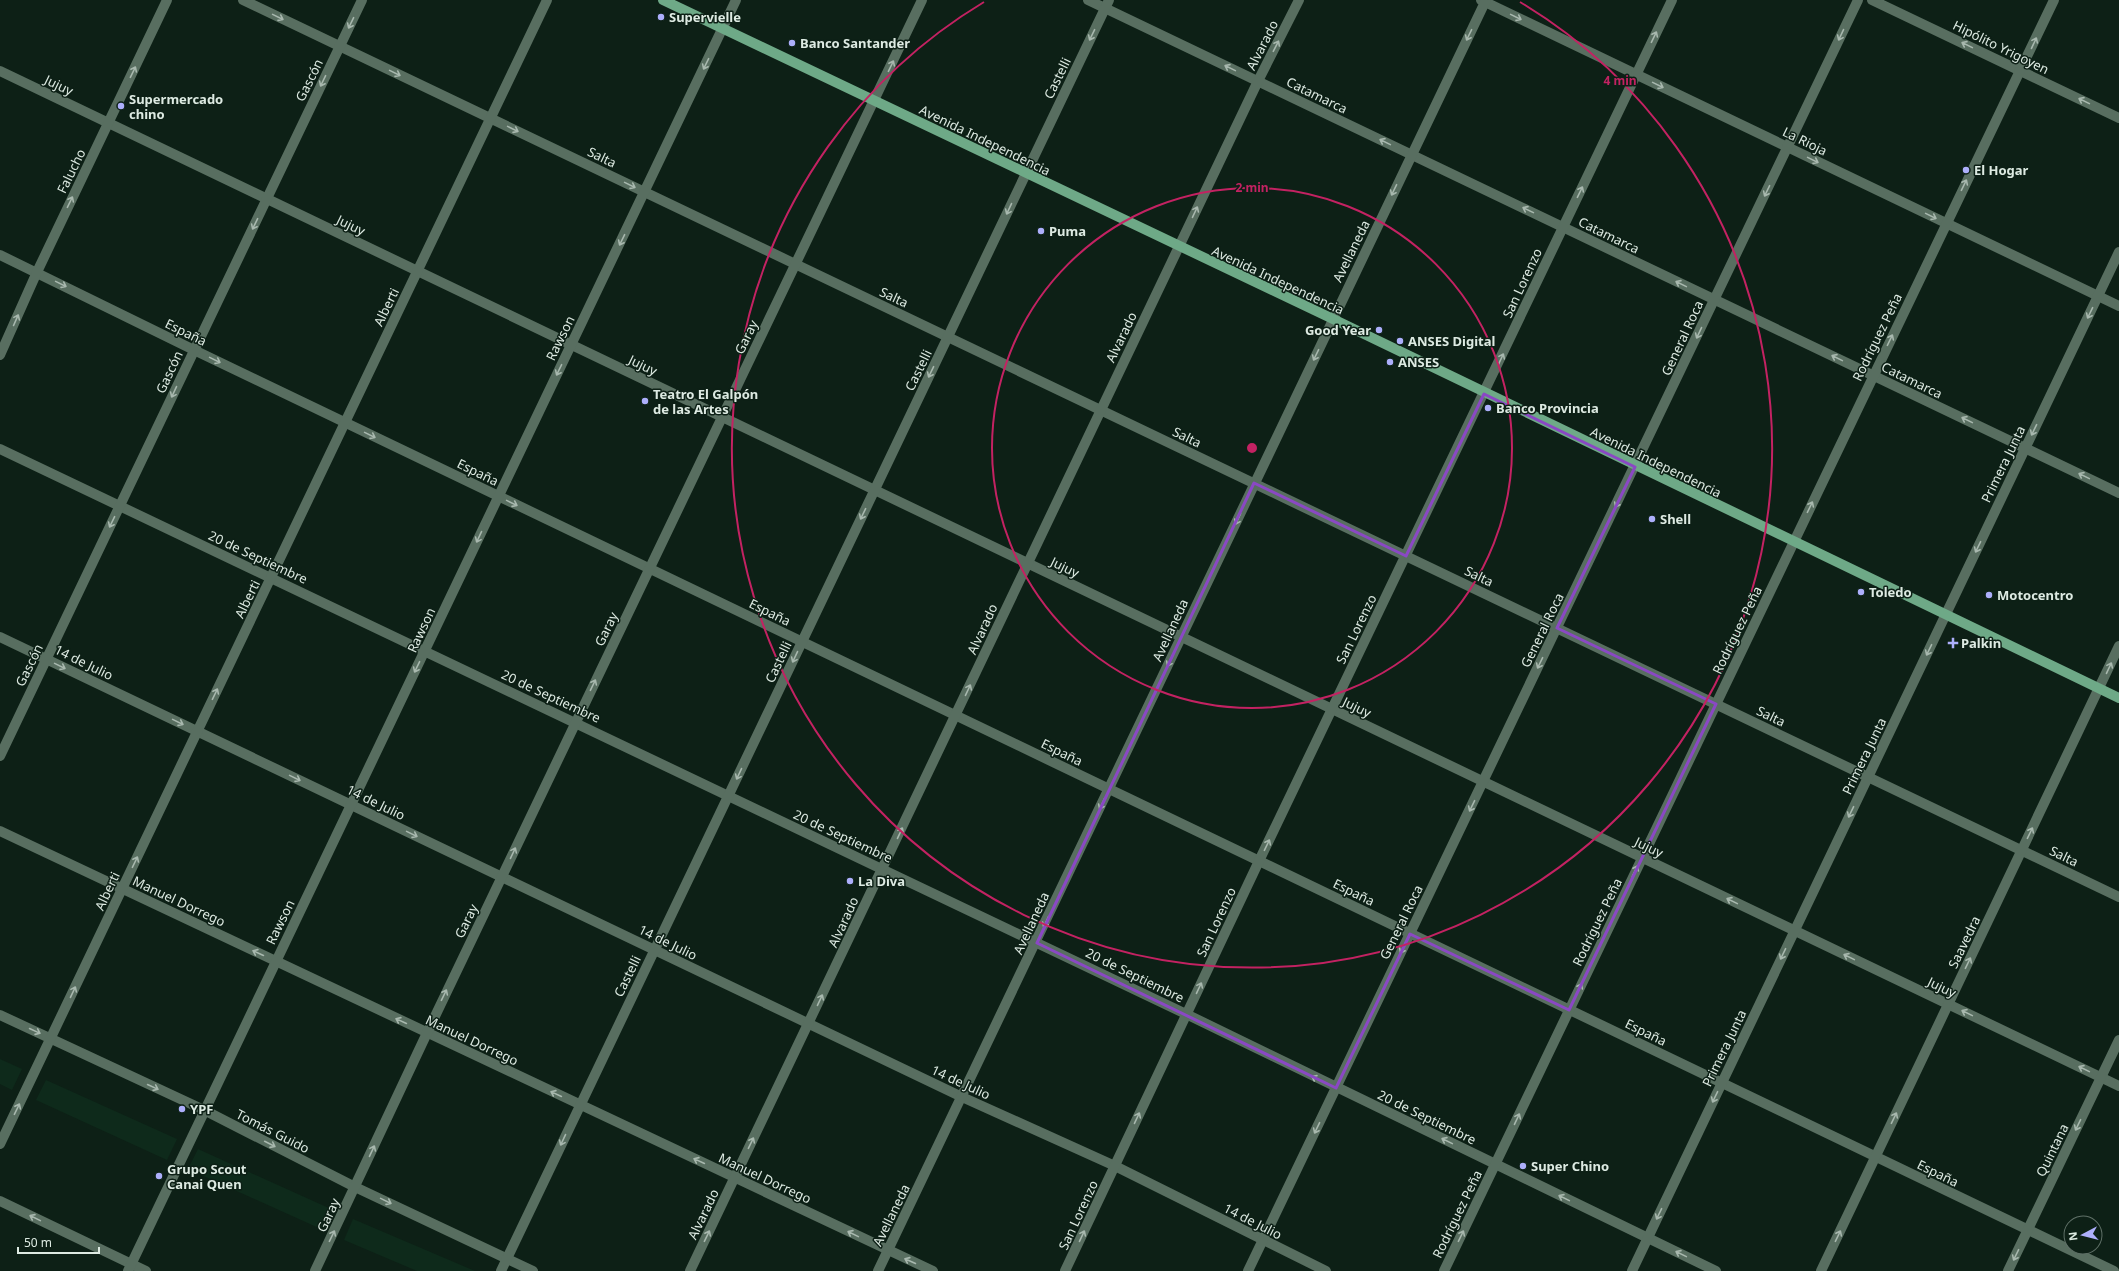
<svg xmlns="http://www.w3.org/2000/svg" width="2119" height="1271" font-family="'Noto Sans',sans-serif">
<rect width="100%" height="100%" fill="#0d2016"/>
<g fill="#0e2a1b">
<polygon points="0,1059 22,1069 12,1090 0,1084"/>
<polygon points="46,1080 177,1139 167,1160 36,1100"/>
<polygon points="198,1149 331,1209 321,1229 188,1169"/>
<polygon points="353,1219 475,1271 417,1271 344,1240"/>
</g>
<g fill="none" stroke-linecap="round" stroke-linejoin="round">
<g stroke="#586e60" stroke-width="10">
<polyline points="243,0 2119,897"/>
<polyline points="1088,0 2119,493"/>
<polyline points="1481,0 2119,306"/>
<polyline points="1872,0 2119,118"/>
<polyline points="0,71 2119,1086"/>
<polyline points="0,255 194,350 2114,1271"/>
<polyline points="0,355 37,272 167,0"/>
<polyline points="0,449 1186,1014 1716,1271"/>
<polyline points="0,637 962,1097 1115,1166 1326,1271"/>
<polyline points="0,756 362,0"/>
<polyline points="0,831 933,1271"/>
<polyline points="0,1015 204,1110 355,1187 533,1271"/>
<polyline points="0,1144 547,0"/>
<polyline points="0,1201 146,1271"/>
<polyline points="128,1271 736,0"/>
<polyline points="315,1271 427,1033 922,0"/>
<polyline points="501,1271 1109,0"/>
<polyline points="690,1271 1258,81 1299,0"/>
<polyline points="878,1271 1486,0"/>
<polyline points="1065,1271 1259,861 1672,0"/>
<polyline points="1248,1271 1858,0"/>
<polyline points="1444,1271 2054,0"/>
<polyline points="1632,1271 2119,252"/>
<polyline points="1821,1271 2119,646"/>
<polyline points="2008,1271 2119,1040"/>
</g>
<polyline stroke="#6ea987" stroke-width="10" points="663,0 1333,319 2119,698"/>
</g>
<defs><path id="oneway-shaft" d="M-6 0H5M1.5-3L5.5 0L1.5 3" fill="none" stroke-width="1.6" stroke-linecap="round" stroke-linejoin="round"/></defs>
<g stroke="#a8b8ae">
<use href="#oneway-shaft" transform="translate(278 17) rotate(26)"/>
<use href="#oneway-shaft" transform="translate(1516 17) rotate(26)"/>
<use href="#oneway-shaft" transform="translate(351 23) rotate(116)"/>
<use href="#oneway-shaft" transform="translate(1092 35) rotate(116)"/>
<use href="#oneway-shaft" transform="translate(1469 35) rotate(116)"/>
<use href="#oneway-shaft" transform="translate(1841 35) rotate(115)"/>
<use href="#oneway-shaft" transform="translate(1654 37) rotate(-64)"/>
<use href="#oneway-shaft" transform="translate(2034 43) rotate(-65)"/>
<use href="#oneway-shaft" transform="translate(1967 45) rotate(-154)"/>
<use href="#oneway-shaft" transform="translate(1276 46) rotate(-63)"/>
<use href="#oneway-shaft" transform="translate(706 64) rotate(116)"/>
<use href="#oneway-shaft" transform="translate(891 66) rotate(-64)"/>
<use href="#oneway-shaft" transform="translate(1230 68) rotate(-154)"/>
<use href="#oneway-shaft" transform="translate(133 72) rotate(-64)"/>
<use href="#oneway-shaft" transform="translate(395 73) rotate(26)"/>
<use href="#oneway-shaft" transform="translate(323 81) rotate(116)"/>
<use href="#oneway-shaft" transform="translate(1658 85) rotate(26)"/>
<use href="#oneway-shaft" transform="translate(2084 101) rotate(-154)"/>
<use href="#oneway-shaft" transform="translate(513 129) rotate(26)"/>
<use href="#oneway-shaft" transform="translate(1385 142) rotate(-154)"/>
<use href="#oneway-shaft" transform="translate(1813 160) rotate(26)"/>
<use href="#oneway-shaft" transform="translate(630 185) rotate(26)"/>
<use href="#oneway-shaft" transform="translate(1964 185) rotate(-64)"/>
<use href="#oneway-shaft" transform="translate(1394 190) rotate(116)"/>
<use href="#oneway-shaft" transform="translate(1767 191) rotate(116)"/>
<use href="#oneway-shaft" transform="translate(1580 192) rotate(-64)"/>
<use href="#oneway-shaft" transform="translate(70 202) rotate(-64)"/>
<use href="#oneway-shaft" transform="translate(1009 209) rotate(115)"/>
<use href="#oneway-shaft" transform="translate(1528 210) rotate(-154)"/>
<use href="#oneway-shaft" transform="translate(1195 212) rotate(-65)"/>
<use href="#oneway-shaft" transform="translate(1931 216) rotate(26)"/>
<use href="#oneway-shaft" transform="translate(255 224) rotate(116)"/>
<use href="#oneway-shaft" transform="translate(622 240) rotate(116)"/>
<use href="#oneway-shaft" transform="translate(61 284) rotate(26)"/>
<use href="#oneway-shaft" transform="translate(1681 284) rotate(-154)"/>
<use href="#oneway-shaft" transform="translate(2090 313) rotate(116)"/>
<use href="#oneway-shaft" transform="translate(16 320) rotate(-66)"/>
<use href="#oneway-shaft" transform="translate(1699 333) rotate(115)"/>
<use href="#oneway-shaft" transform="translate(1890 340) rotate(-64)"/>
<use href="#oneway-shaft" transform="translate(1316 355) rotate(116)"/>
<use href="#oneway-shaft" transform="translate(1837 358) rotate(-154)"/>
<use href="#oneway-shaft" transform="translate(1501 359) rotate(-65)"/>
<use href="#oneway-shaft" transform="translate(215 360) rotate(26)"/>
<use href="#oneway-shaft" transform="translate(559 370) rotate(116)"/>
<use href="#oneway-shaft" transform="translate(931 372) rotate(116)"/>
<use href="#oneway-shaft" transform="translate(174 392) rotate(115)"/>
<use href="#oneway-shaft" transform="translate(1967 420) rotate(-154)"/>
<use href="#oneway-shaft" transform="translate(2034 430) rotate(116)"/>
<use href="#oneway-shaft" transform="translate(370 435) rotate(26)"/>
<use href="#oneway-shaft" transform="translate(2084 476) rotate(-154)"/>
<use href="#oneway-shaft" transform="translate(1618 502) rotate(116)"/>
<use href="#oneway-shaft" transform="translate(512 503) rotate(26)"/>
<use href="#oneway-shaft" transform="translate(1810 507) rotate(-64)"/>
<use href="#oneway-shaft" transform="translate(863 514) rotate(116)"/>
<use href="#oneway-shaft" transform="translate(1238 519) rotate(115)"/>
<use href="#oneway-shaft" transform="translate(112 522) rotate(116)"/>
<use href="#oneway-shaft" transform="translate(479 537) rotate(115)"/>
<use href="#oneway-shaft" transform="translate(1978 547) rotate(116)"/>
<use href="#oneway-shaft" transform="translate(1929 650) rotate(116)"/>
<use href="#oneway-shaft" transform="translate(795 657) rotate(115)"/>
<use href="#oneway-shaft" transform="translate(1170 661) rotate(115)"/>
<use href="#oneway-shaft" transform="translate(1540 663) rotate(116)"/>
<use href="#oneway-shaft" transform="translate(60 666) rotate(26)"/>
<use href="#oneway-shaft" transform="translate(417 667) rotate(116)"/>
<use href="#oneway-shaft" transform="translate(2109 668) rotate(-65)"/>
<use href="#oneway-shaft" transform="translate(593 685) rotate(-64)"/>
<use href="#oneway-shaft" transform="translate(968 690) rotate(-65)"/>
<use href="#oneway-shaft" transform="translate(215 694) rotate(-64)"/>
<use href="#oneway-shaft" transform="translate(178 722) rotate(26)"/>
<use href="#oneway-shaft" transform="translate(739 774) rotate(115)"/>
<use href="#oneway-shaft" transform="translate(295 778) rotate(26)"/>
<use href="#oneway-shaft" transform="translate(1102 804) rotate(115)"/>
<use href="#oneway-shaft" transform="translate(1472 806) rotate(116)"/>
<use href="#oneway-shaft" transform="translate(1851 812) rotate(116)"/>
<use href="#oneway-shaft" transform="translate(900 833) rotate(-65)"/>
<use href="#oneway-shaft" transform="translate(2030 833) rotate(-64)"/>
<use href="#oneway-shaft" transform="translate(412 834) rotate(26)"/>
<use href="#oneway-shaft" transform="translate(1267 845) rotate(-64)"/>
<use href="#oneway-shaft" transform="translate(513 853) rotate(-65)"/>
<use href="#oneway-shaft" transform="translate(135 862) rotate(-64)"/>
<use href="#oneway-shaft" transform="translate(1635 871) rotate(-64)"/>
<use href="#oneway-shaft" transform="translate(1732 901) rotate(-154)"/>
<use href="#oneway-shaft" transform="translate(1046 922) rotate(115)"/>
<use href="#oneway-shaft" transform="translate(1403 948) rotate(116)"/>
<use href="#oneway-shaft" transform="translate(258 953) rotate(-155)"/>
<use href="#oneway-shaft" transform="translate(1783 954) rotate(116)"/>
<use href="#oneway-shaft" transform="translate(1849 957) rotate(-154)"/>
<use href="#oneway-shaft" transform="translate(1968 963) rotate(-64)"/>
<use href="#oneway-shaft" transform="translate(1199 988) rotate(-65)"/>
<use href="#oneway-shaft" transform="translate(1579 989) rotate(-64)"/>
<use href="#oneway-shaft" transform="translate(73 992) rotate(-65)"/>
<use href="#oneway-shaft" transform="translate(444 995) rotate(-64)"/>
<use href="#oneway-shaft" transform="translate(820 1000) rotate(-65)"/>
<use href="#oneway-shaft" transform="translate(1967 1013) rotate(-154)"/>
<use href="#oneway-shaft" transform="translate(401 1021) rotate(-155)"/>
<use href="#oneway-shaft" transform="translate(35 1031) rotate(25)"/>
<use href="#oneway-shaft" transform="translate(2084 1069) rotate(-154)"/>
<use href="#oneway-shaft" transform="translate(1317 1079) rotate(-154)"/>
<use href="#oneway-shaft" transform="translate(153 1087) rotate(25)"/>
<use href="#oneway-shaft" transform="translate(556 1094) rotate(-155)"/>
<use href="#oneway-shaft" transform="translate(1715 1097) rotate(116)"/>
<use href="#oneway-shaft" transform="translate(17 1109) rotate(-64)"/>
<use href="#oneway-shaft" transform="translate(1137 1118) rotate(-65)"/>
<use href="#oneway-shaft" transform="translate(1894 1118) rotate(-64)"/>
<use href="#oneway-shaft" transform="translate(1517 1119) rotate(-65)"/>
<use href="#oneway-shaft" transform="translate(2078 1125) rotate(116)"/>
<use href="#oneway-shaft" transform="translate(1317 1128) rotate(116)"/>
<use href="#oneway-shaft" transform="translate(563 1140) rotate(115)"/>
<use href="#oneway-shaft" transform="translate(1447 1141) rotate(-154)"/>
<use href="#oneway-shaft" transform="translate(751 1143) rotate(-64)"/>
<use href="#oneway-shaft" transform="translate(270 1144) rotate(27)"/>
<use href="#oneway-shaft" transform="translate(372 1151) rotate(-65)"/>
<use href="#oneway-shaft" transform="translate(699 1161) rotate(-155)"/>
<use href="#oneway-shaft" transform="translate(1564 1198) rotate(-154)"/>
<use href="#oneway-shaft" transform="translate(386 1201) rotate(26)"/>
<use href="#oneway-shaft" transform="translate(1659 1214) rotate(116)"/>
<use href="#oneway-shaft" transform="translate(35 1218) rotate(-154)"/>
<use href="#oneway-shaft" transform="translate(853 1234) rotate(-154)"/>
<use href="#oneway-shaft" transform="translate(332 1236) rotate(-64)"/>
<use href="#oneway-shaft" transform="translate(707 1236) rotate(-64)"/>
<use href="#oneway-shaft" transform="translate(1082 1236) rotate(-65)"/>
<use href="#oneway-shaft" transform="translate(1461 1236) rotate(-64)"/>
<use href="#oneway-shaft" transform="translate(1838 1236) rotate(-64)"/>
<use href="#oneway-shaft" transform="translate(1681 1254) rotate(-154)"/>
<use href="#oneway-shaft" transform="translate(2016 1255) rotate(116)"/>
<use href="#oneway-shaft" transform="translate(910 1261) rotate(-156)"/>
</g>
<path fill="none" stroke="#8a48c4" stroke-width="3" stroke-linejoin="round" d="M1484,394l151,73 -78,161 159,76 -147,306 -159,-76 -74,154 -299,-145 217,-460 152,73z"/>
<g fill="none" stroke="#c32262" stroke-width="2">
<circle cx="1252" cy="448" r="260"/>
<path d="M1520 2A520 520 0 1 1 984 2"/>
</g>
<g fill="#adaffb" stroke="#0d2016" stroke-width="1.5">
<circle cx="661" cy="17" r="4"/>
<circle cx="792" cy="43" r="4"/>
<circle cx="121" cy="106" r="4"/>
<circle cx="1966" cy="170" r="4"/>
<circle cx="1041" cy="231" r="4"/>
<circle cx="1379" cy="330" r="4"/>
<circle cx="1400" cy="341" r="4"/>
<circle cx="1390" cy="362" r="4"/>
<circle cx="645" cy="401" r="4"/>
<circle cx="1488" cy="408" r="4"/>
<circle cx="1652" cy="519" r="4"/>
<circle cx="1861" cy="592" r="4"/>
<circle cx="1989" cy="595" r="4"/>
<path d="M1951 637h4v4h4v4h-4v4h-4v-4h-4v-4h4z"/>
<circle cx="850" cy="881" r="4"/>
<circle cx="182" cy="1109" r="4"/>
<circle cx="1523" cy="1166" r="4"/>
<circle cx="159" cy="1176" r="4"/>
</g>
<g text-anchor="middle" stroke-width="3" stroke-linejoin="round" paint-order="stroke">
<g font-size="13" font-weight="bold" fill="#ddeae2" stroke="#0d2016" text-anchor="start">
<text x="669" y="22">Supervielle</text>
<text x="800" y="48">Banco Santander</text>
<text x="129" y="104">Supermercado<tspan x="129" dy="15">chino</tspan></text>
<text x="1974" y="175">El Hogar</text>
<text x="1049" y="236">Puma</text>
<text x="1371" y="335" text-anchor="end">Good Year</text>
<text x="1408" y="346">ANSES Digital</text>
<text x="1398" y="367">ANSES</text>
<text x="653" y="399">Teatro El Galpón<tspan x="653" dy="15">de las Artes</tspan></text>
<text x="1496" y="413">Banco Provincia</text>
<text x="1660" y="524">Shell</text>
<text x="1869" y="597">Toledo</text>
<text x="1997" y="600">Motocentro</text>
<text x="1961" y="648">Palkin</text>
<text x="858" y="886">La Diva</text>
<text x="190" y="1114">YPF</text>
<text x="1531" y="1171">Super Chino</text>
<text x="167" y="1174">Grupo Scout<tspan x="167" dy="15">Canai Quen</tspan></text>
</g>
<g font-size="13" fill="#ddeae2" stroke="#0d2016">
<text transform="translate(1262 45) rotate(-63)" y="5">Alvarado</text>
<text transform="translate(2001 47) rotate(26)" y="5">Hipólito Yrigoyen</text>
<text transform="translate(1057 78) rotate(-64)" y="5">Castelli</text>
<text transform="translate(309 80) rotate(-64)" y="5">Gascón</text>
<text transform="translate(59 85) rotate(26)" y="5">Jujuy</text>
<text transform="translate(1317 95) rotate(26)" y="5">Catamarca</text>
<text transform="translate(985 140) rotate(26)" y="5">Avenida Independencia</text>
<text transform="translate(1805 141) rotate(26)" y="5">La Rioja</text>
<text transform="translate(602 157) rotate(26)" y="5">Salta</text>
<text transform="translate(71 171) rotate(-64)" y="5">Falucho</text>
<text transform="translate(351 225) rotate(26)" y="5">Jujuy</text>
<text transform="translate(1609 235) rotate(26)" y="5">Catamarca</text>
<text transform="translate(1351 251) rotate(-64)" y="5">Avellaneda</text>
<text transform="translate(1278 280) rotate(25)" y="5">Avenida Independencia</text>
<text transform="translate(1522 283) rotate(-65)" y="5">San Lorenzo</text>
<text transform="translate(894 297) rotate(25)" y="5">Salta</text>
<text transform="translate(386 307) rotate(-64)" y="5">Alberti</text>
<text transform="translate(186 332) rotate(26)" y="5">España</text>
<text transform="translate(746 337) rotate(-64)" y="5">Garay</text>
<text transform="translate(1121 337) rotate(-64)" y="5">Alvarado</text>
<text transform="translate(1877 337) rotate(-64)" y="5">Rodríguez Peña</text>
<text transform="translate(560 338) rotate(-64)" y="5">Rawson</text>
<text transform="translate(1682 338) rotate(-65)" y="5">General Roca</text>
<text transform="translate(643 365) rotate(26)" y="5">Jujuy</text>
<text transform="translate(918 370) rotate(-64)" y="5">Castelli</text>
<text transform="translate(169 372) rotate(-65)" y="5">Gascón</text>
<text transform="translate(1912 380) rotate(26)" y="5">Catamarca</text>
<text transform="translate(1187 437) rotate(26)" y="5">Salta</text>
<text transform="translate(1656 462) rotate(26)" y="5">Avenida Independencia</text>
<text transform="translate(2003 464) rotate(-64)" y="5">Primera Junta</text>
<text transform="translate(478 472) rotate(26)" y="5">España</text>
<text transform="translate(258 557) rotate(25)" y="5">20 de Septiembre</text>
<text transform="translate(1065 567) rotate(26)" y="5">Jujuy</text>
<text transform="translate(1479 576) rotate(26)" y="5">Salta</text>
<text transform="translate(247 599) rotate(-64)" y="5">Alberti</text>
<text transform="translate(770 612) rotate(26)" y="5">España</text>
<text transform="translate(606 629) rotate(-64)" y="5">Garay</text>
<text transform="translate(982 629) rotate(-65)" y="5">Alvarado</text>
<text transform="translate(1356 629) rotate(-64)" y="5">San Lorenzo</text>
<text transform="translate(421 630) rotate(-65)" y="5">Rawson</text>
<text transform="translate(1170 630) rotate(-65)" y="5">Avellaneda</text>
<text transform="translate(1542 630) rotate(-64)" y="5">General Roca</text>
<text transform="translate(1737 630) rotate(-64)" y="5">Rodríguez Peña</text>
<text transform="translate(84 662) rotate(26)" y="5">14 de Julio</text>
<text transform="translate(778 662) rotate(-65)" y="5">Castelli</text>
<text transform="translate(29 665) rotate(-64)" y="5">Gascón</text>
<text transform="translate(551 696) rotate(25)" y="5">20 de Septiembre</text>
<text transform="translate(1357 707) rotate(26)" y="5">Jujuy</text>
<text transform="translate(1771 716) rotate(26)" y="5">Salta</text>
<text transform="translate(1062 752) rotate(26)" y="5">España</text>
<text transform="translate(1864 756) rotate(-64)" y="5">Primera Junta</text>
<text transform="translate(376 802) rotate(26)" y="5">14 de Julio</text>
<text transform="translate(843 836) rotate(25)" y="5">20 de Septiembre</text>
<text transform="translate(1649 847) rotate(26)" y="5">Jujuy</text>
<text transform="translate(2064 856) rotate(26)" y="5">Salta</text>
<text transform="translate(107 891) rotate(-65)" y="5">Alberti</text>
<text transform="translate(1354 892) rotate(26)" y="5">España</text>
<text transform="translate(179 901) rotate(25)" y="5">Manuel Dorrego</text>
<text transform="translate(466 921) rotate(-64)" y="5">Garay</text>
<text transform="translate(280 922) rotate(-64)" y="5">Rawson</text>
<text transform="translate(843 922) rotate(-65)" y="5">Alvarado</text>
<text transform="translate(1216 922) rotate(-65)" y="5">San Lorenzo</text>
<text transform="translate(1401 922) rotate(-64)" y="5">General Roca</text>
<text transform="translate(1597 922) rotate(-64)" y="5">Rodríguez Peña</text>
<text transform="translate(1031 923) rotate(-65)" y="5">Avellaneda</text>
<text transform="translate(668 942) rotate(26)" y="5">14 de Julio</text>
<text transform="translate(1964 942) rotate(-64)" y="5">Saavedra</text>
<text transform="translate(1135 975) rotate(26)" y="5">20 de Septiembre</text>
<text transform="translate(627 976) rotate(-64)" y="5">Castelli</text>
<text transform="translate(1942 987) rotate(26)" y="5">Jujuy</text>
<text transform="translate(1646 1032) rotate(26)" y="5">España</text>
<text transform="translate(472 1040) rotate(25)" y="5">Manuel Dorrego</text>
<text transform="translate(1724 1048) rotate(-64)" y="5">Primera Junta</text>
<text transform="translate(961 1082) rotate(25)" y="5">14 de Julio</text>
<text transform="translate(1427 1117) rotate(26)" y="5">20 de Septiembre</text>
<text transform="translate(273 1131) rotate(27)" y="5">Tomás Guido</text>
<text transform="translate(2052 1150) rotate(-64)" y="5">Quintana</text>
<text transform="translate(1938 1173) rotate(26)" y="5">España</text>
<text transform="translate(765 1178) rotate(25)" y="5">Manuel Dorrego</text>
<text transform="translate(703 1214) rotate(-64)" y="5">Alvarado</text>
<text transform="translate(1457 1214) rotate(-64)" y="5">Rodríguez Peña</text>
<text transform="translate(328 1215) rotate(-65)" y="5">Garay</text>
<text transform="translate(891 1215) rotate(-64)" y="5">Avellaneda</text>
<text transform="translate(1078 1215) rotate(-65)" y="5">San Lorenzo</text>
<text transform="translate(1253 1221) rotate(27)" y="5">14 de Julio</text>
</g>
</g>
<circle cx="1252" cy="448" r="6" fill="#c32262" stroke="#0d2016" stroke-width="2"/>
<g font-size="12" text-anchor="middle" font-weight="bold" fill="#c32262" stroke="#0d2016" stroke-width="3" stroke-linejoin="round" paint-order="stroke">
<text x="1620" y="85">4 min</text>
<text x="1252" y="192">2 min</text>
</g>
<g transform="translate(2083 1235) rotate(263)"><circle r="19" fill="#0d2016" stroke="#607168"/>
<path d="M0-3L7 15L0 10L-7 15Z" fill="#adaffb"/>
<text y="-6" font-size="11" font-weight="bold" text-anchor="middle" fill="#ddeae2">N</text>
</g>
<path d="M18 1247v6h81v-6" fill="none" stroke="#ddeae2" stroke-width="2"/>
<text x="24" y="1247" font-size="12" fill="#ddeae2" stroke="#0d2016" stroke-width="3" paint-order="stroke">50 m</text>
</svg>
